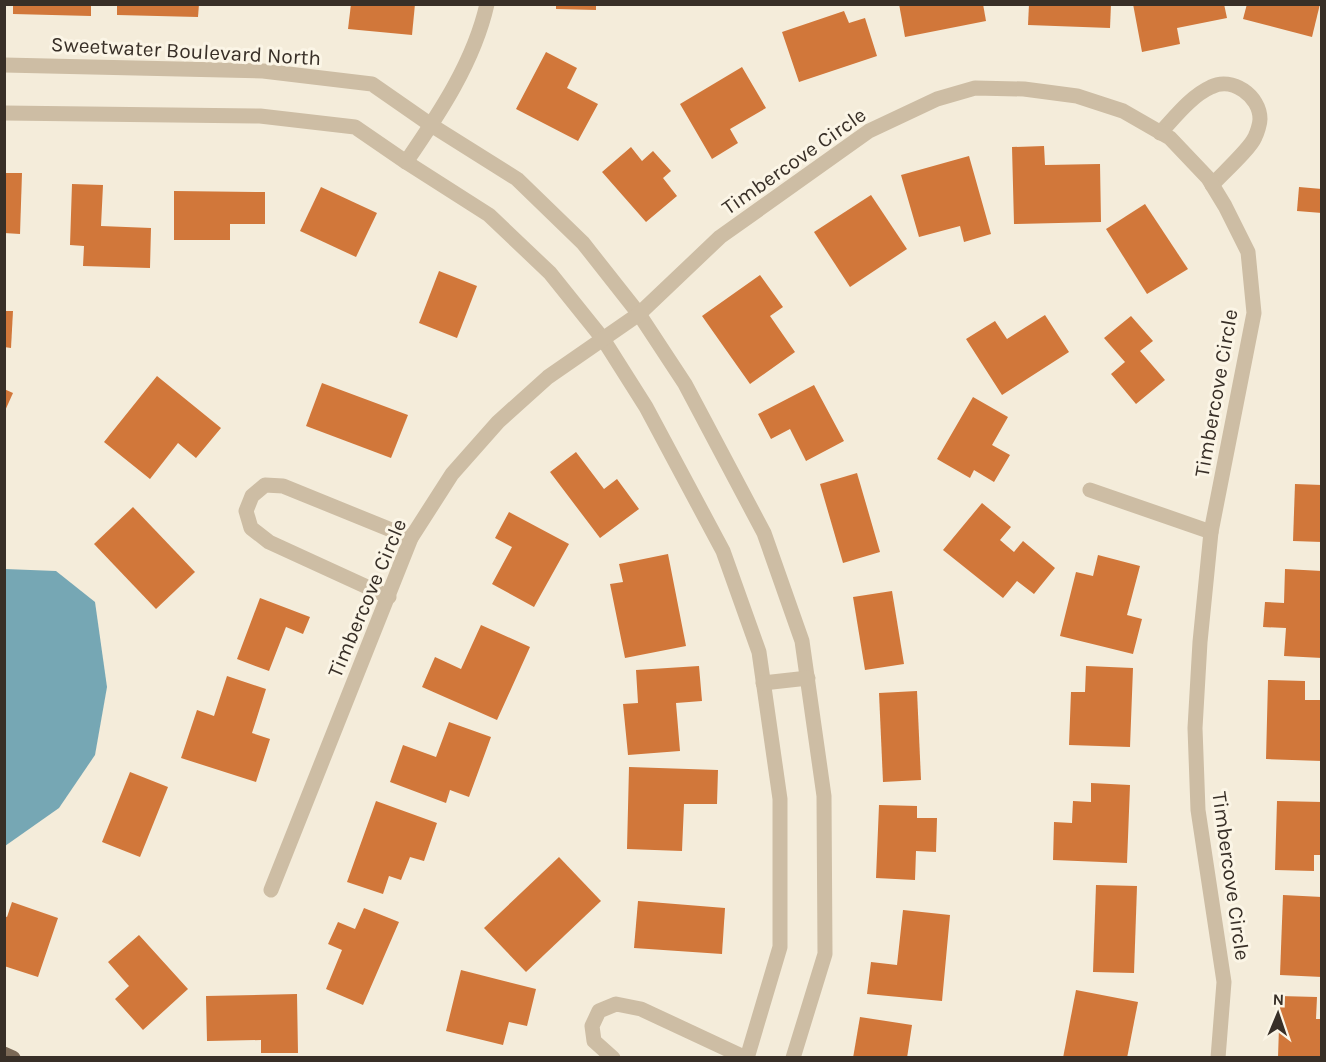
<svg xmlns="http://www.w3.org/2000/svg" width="1326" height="1062" font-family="Karla,sans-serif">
<rect width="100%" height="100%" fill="#f4ecda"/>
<polygon fill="#76a7b4" points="5,569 56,571 95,602 107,687 95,755 59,808 5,846"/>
<g fill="#d1773a">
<polygon points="13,4 91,4 91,16 13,14"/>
<polygon points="117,4 199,4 198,17 117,15"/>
<polygon points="351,4 415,4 412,35 348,29"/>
<polygon points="899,4 983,4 986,21 905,37"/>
<polygon points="1029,4 1111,4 1110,28 1028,25"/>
<polygon points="1133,4 1224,4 1227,18 1177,28 1180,44 1142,52"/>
<polygon points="1247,4 1320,4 1312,37 1243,19"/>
<polygon points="556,5 596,5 596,10 556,9"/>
<polygon points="844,11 849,23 865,18 877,56 799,82 782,32"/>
<polygon points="546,52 577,68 567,88 598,104 578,141 516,109"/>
<polygon points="742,67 766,108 730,129 738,143 712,159 680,104"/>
<polygon points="1044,146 1045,165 1100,164 1101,222 1014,224 1012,147"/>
<polygon points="631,147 642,161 653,151 671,171 663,178 677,196 646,222 602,172"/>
<polygon points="969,156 991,234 964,242 960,226 919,237 901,175"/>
<polygon points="4,173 22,173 20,234 4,233"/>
<polygon points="72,184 103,185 101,226 151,228 150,268 83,266 84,246 70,245"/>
<polygon points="321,187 377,213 356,257 300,231"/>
<polygon points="1299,187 1322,189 1322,213 1297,211"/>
<polygon points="174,191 265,192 265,224 230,224 230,240 174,240"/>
<polygon points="871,195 907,249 850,287 814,232"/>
<polygon points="1145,204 1188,269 1147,294 1106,229"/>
<polygon points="439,271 477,286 457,338 419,323"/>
<polygon points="760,275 783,307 770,316 795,352 750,384 702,316"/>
<polygon points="4,311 13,311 11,348 4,347"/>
<polygon points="1045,315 1069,352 1002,395 966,339 995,321 1007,339"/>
<polygon points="1131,316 1153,341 1140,351 1165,380 1136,404 1111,374 1125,362 1104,338"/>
<polygon points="157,376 221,428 196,458 178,443 150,479 104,442"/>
<polygon points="322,383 408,415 391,458 306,426"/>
<polygon points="814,385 844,441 806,461 790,429 771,439 758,414"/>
<polygon points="4,389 13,393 4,413"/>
<polygon points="973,397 1008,417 992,445 1010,455 994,482 974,470 970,478 937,459"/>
<polygon points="576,452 604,489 617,479 639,509 600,538 550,472"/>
<polygon points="857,473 880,552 843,563 820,484"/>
<polygon points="1295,484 1322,485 1322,542 1293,541"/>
<polygon points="982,503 1011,527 1000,540 1014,552 1023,541 1055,568 1034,594 1017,581 1003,598 943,550"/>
<polygon points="133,507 195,572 156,609 94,544"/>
<polygon points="509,512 569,544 534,607 492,584 512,547 495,538"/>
<polygon points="668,554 686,646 625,658 610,584 623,582 619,564"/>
<polygon points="1098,555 1140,566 1127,615 1142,619 1133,654 1060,636 1076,572 1093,576"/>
<polygon points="1285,569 1322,571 1322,658 1284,656 1286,628 1263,627 1265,602 1284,603"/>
<polygon points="892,591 904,664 865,670 853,597"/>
<polygon points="260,598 310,617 303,634 286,627 269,671 237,659"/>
<polygon points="481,625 530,647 497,720 422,687 435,657 461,669"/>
<polygon points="699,666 702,701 676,703 680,751 628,755 623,704 638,703 636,670"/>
<polygon points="1086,666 1133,668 1130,747 1069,745 1071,692 1085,692"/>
<polygon points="227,676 266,689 252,733 270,739 256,782 181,758 197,710 214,716"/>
<polygon points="1268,680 1305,681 1305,700 1322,700 1322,761 1266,759"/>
<polygon points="917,691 921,780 883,782 879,693"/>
<polygon points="449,722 491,737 469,797 450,790 446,803 390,782 403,745 436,757"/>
<polygon points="629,767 718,770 717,804 684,804 682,851 627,849"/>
<polygon points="130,772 168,787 140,857 102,842"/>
<polygon points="1091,783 1130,785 1127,863 1053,860 1054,822 1072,823 1073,801 1091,802"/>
<polygon points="376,801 437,823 424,861 410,857 401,880 389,876 383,894 347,882"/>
<polygon points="1277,801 1322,802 1322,855 1314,855 1314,871 1275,870"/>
<polygon points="879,805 917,806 917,818 937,818 936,852 916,851 915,880 876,878"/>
<polygon points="559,857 601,901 526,972 484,928"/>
<polygon points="1096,885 1137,886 1134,973 1093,972"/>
<polygon points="1283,895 1322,897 1322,977 1280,975"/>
<polygon points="638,901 725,908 722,954 634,948"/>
<polygon points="12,902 58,918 38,977 4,966 4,916 7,917"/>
<polygon points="364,908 399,922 363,1005 326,989 342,950 328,944 338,922 355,929"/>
<polygon points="903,910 950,915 942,1001 867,994 871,962 897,965"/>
<polygon points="139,935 188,989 143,1030 115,999 129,986 108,962"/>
<polygon points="461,970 536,989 527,1026 509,1022 503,1045 446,1031"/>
<polygon points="1076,990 1138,1002 1127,1058 1063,1058"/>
<polygon points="297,994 298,1053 261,1053 261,1040 207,1041 206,996"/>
<polygon points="1280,996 1317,997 1316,1019 1322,1019 1322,1058 1278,1058"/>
<polygon points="860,1017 912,1025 907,1058 853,1058"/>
</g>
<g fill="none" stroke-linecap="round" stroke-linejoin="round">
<g stroke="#cdbda4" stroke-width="15">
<polyline points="4,65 263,71 372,84 431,125 517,179 583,243 639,314 685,384 764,533 802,641 824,796 825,954 793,1058"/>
<polyline points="4,113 260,116 355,127 406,162 489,215 550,273 603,339 646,407 723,551 759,652 780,799 780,947 747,1058"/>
<path d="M1160,133c15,-16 31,-37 51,-46 21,-11 49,9 49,32 0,5 -3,14 -5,18 -5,12 -33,37 -43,48"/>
<path d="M406,162c33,-48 68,-100 81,-158"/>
<polyline points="1090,490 1211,532"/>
<polyline points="389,597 269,542 251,528 246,511 252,496 265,485 283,486 411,538"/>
<polyline points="763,683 808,678"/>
<polyline points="271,890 411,538 452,474 498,422 548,377 639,314 720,237 869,131 937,99 975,88 1024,89 1077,96 1123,111 1170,138 1208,178 1225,206 1248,252 1254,313 1211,532 1200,642 1195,728 1198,810 1224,982 1218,1058"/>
<polyline points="613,1058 594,1041 592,1026 599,1011 616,1004 641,1009 746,1058"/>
</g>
<polyline stroke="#7b6956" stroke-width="15" points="4,1054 13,1058"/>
</g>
<g text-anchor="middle" stroke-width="6" stroke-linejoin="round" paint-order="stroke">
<g font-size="21" fill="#382f27" stroke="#fbf5e6">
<text transform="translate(186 51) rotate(3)" y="7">Sweetwater Boulevard North</text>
<text transform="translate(794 161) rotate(-35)" y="7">Timbercove Circle</text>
<text transform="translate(1216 393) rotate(-80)" y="7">Timbercove Circle</text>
<text transform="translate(367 598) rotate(-67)" y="7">Timbercove Circle</text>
<text transform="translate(1231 876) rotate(82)" y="7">Timbercove Circle</text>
</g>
</g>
<rect width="1326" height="1062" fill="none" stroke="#382f27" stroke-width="12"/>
<g transform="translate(1278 1014) rotate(2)" stroke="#fbf5e6" stroke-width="4.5" paint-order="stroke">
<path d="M0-4.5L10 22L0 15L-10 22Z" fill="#382f27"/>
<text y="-9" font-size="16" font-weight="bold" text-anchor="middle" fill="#382f27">N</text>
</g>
</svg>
